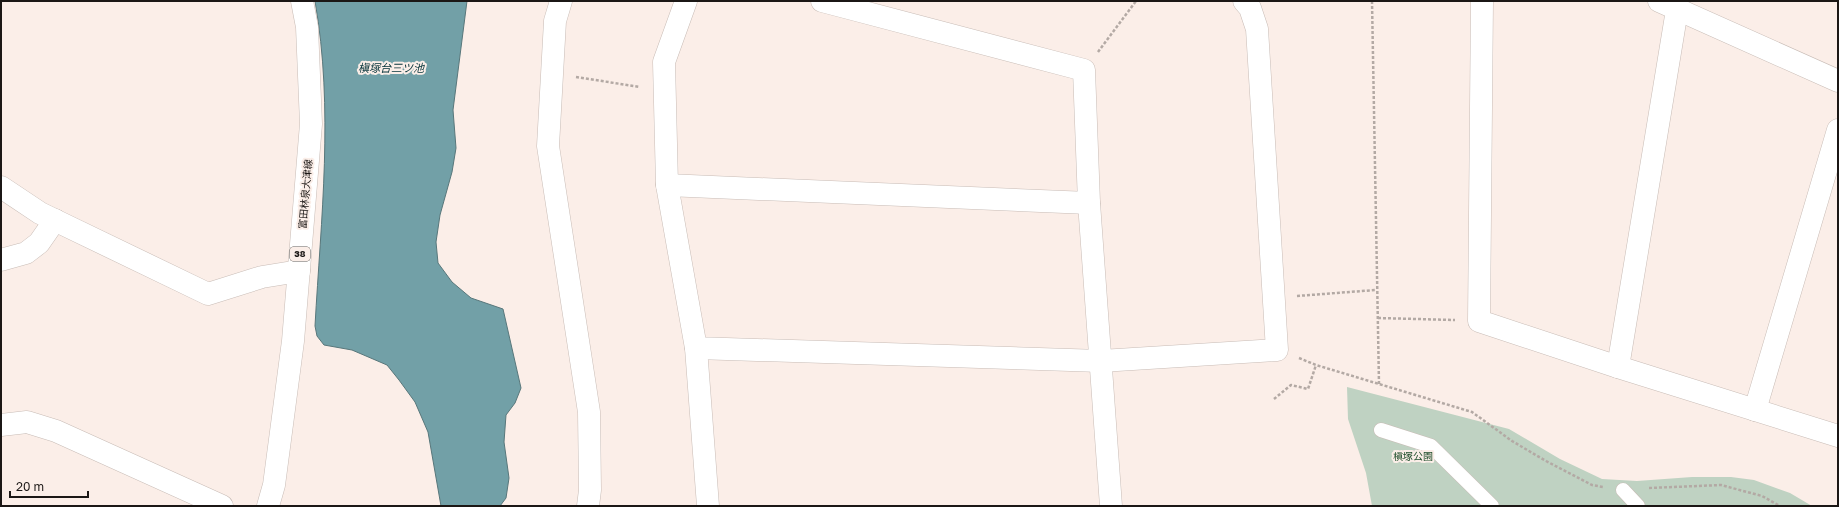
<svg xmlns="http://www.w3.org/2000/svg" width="1839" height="507" font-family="'Golos Text','Noto Sans JP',sans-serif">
<rect width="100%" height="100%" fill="#fbeee8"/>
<polygon fill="#bfd2c2" points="1347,387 1509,429 1560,459 1602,479 1637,481 1692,477 1731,477 1754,480 1790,493 1812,506 1372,506 1366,473 1348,419"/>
<path fill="#72a0a7" stroke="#58777b" d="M315,1h152l-14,109 3,38 -4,24 -12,43 -4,27 2,21 14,19 19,16 32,11 18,79 -6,15 -9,12 -2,27 5,36 -3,20 -6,8h-59l-13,-74 -13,-30 -16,-22 -12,-15 -35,-15 -28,-5 -7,-9 -2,-10c6,-108 19,-217 0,-325z"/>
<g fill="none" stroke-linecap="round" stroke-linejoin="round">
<g stroke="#c8bcb6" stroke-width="15">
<g id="lane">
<polyline points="1381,430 1431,446 1492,506"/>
<polyline points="1623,490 1638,506"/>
</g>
</g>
<g stroke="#c8bcb6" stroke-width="23">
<g id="street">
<polyline points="686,1 664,62 667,185 696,348 1101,361 1277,350 1257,29 1250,8 1244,1"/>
<polyline points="822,1 1084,70 1089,203 1111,506"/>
<polyline points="1482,1 1479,321 1618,367 1838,436"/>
<polyline points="1659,1 1838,81"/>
<polyline points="667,185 1089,203"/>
<polyline points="1,187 40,213 208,294 262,277 299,271"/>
<polyline points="1,260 26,253 39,243 55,220"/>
<polyline points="696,348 708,506"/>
<polyline points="1618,367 1677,10"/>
<polyline points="1755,410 1838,130"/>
<polyline points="1,425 27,422 56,431 222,506"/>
</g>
</g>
<g stroke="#c8bcb6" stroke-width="23">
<polyline id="secondary" points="561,1 555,21 548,146 589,412 590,490 588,506"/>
</g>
<g stroke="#c8bcb6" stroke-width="23">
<polyline id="primary" points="268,506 274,485 293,341 311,124 307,27 302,1"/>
</g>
<g stroke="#b3a9a4" stroke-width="2.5" stroke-dasharray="3 2" stroke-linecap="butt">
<polyline points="1372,1 1379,384"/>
<polyline points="1098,52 1136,1"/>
<polyline points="576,77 640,87"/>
<polyline points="1297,296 1376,290"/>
<polyline points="1378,318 1455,320"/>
<polyline points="1299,358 1316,365 1472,412 1512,441 1546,461 1592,485 1603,487"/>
<polyline points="1274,399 1291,385 1308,389 1316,365"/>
<polyline points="1649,488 1721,485 1762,496 1780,506"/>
</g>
<use href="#lane" stroke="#fff" stroke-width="14"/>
<use href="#street" stroke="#fff" stroke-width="22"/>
<use href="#secondary" stroke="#fff" stroke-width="22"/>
<use href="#primary" stroke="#fff" stroke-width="22"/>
</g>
<g text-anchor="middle" stroke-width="4" stroke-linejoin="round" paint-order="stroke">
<rect fill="#fbeee8" stroke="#5e5854" stroke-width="1" x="290" y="247" width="20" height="14" rx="3"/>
<g font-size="9" font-weight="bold" fill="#1b1715">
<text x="300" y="257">38</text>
</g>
<g font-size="10" fill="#1b1715" stroke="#fbeee8">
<text transform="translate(305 194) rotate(-85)" y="4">富田林泉大津線</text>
</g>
<g font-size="10" fill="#1a4b27" stroke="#fbeee8">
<text x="1413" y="460">槇塚公園</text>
</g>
<g font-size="11" font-style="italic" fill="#002f36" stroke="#fbeee8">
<text x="391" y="72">槇塚台三ツ池</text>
</g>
</g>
<rect width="1839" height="507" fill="none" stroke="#1b1715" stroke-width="4"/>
<path d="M10 491v6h78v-6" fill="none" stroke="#1b1715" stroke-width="2"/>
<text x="16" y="491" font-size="12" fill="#1b1715" stroke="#fbeee8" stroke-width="3" paint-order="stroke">20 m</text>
</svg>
